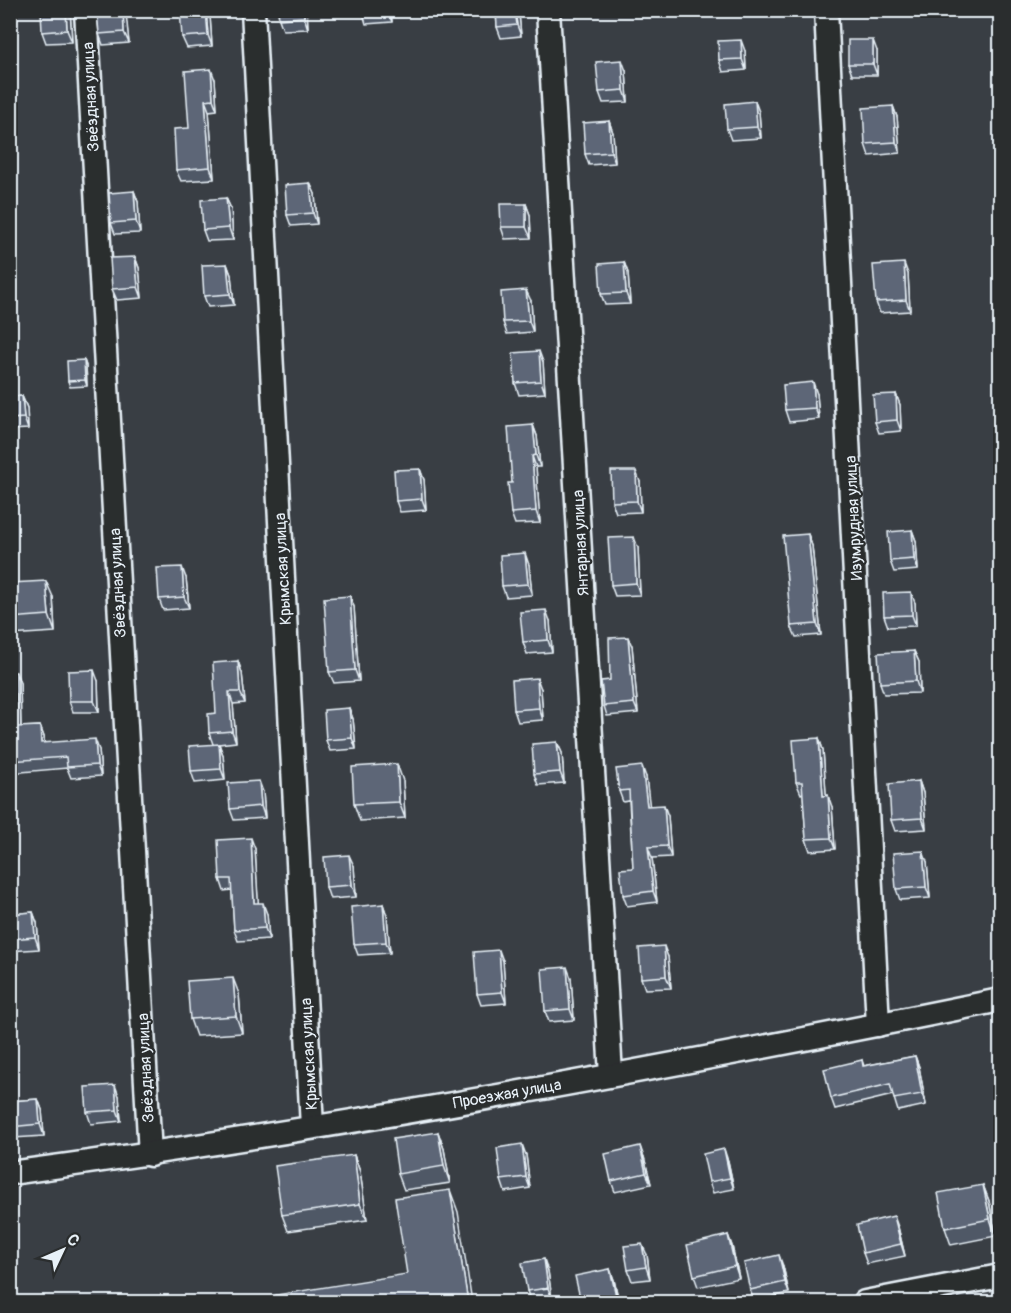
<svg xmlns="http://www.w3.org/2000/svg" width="1011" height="1313" font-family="Pangolin,sans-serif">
<rect width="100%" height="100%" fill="#393e44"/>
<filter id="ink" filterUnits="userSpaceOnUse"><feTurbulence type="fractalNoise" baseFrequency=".0167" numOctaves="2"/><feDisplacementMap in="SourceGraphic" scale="12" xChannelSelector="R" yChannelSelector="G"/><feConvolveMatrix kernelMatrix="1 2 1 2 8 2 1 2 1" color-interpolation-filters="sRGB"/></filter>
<g filter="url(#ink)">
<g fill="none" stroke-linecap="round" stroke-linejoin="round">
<g stroke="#e8f1f8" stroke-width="27">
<g id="minor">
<polyline points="86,10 150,1155"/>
<polyline points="253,10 312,1127"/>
<polyline points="548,10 611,1075"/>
<polyline points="826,10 878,1025"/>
<path d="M10,1173c332,-45 662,-106 990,-173"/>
<polyline points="865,1302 1000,1276"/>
</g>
</g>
<use href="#minor" stroke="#2a2d2e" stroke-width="22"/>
</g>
<g fill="#505866" stroke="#e8f1f8" stroke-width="1.5">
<polygon points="70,10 72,42 46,43 42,32"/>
<polygon points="97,10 125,10 129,43 103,45 99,34"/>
<polygon points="278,10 307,10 308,29 283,30 279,19"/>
<polygon points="362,10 391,10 392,22 366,24"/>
<polygon points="496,10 517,10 519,14 521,36 501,38 497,27"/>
<polygon points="210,16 212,46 187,48 182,37"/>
<polygon points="745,51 746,70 723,72 719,60"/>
<polygon points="877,51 877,75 852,75 848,64"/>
<polygon points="626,71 628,102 603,103 599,92"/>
<polygon points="215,80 217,110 209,111 214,179 181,181 176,170 189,128"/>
<polygon points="893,106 897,117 900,153 869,156 865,144"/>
<polygon points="759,112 761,138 731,140 727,129"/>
<polygon points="609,121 613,133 615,163 589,165 585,154"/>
<polygon points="310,183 315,194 317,224 291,226 287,215"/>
<polygon points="134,191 138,202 140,233 115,234 111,223"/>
<polygon points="226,198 231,209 233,240 207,241 203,230"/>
<polygon points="526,204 530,215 531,238 505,239 501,227"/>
<polygon points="135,257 139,268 142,298 117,300 112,289"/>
<polygon points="624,262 628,273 630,304 605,305 601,294"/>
<polygon points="227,264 231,275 234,305 208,307 204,296"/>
<polygon points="908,274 910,311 880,313 876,302"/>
<polygon points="531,301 533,332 507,334 503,322"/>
<polygon points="84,360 86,366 87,386 70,387 68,381"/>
<polygon points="543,362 545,393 519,395 515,383"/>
<polygon points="817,394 819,419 789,422 785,410"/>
<polygon points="896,394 900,405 901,431 879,433 875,422"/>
<polygon points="22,396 27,408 28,429 10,430 10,397"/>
<polygon points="533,425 537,436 540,467 536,467 540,523 515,524 511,513 512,483"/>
<polygon points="420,469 424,480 426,510 400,512 396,501"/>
<polygon points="640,482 641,512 616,513 612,502"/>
<polygon points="912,530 916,541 918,570 894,572 890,561"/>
<polygon points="808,534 812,546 821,635 796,637 791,626"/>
<polygon points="638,548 640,595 615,596 611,585"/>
<polygon points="529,565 532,595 506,597 502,586"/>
<polygon points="186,578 189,608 163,610 159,599"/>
<polygon points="10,583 53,597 55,632 10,635"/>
<polygon points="350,596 354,607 359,681 334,683 329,672"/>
<polygon points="915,603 916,626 888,627 884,616"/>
<polygon points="550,621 552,652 527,654 523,642"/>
<polygon points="632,646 638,713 607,716 604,706 610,680"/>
<polygon points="914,651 919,662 920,693 884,694 880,683"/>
<polygon points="238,661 242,673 245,703 233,704 236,742 219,744 223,755 225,780 195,783 191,771 213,744 209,733"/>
<polygon points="10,672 20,683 21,727 40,726 44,737 44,743 99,750 101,776 71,778 67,768 10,773"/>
<polygon points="98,681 99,712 73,712 69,701"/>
<polygon points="541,689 543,720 518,722 514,710"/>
<polygon points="349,708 353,719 356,749 330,751 326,740"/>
<polygon points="819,738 823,750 826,796 832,807 835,849 810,851 806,839 803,793 801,794 796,782"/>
<polygon points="557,742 562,753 564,783 538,785 534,774"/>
<polygon points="646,777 649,806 668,816 671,857 652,858 657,902 627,906 623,895 633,868 629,801 623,802 619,791"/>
<polygon points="403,781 405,818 360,821 354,804"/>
<polygon points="919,781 923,793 926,829 895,831 891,820"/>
<polygon points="263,792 265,818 234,820 230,809"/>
<polygon points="255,849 258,903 267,914 269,939 238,941 234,930 232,890 224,891 220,879"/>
<polygon points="927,862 930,898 900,900 896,889"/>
<polygon points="354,866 356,897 330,899 326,887"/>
<polygon points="383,904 387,916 390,953 358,955 354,944"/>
<polygon points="33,912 37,923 39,949 10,951 10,914"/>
<polygon points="668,957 671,988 645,989 641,978"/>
<polygon points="503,961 506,1003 481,1005 477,994"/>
<polygon points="571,978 574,1020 549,1022 545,1011"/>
<polygon points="239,994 242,1033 196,1036 190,1019"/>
<polygon points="915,1056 919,1067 926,1105 898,1111 893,1095 835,1109 831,1098 862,1060 864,1066"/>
<polygon points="119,1096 121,1121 91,1124 87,1112"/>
<polygon points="38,1099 42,1110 44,1136 13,1138 10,1130 10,1101"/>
<polygon points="438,1132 444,1149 450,1183 404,1190 398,1174"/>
<polygon points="354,1155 360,1172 367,1220 288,1231 282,1215"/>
<polygon points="526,1155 530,1188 505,1192 501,1180"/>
<polygon points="644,1157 651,1184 615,1192 611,1181"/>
<polygon points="728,1161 734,1189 713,1193 709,1182"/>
<polygon points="983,1185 989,1201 996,1236 951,1245 945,1228"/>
<polygon points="898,1227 905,1256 867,1264 863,1253"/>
<polygon points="728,1235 732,1246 739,1278 698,1287 694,1276"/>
<polygon points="647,1255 650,1279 632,1281 628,1270"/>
<polygon points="783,1266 789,1293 754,1301 750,1290"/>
<polygon points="610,1269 614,1280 619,1302 581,1302"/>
<polygon points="548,1271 552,1299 531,1302 527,1291"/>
</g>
<g fill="#414753" stroke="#e8f1f8" stroke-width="1.5">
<polygon points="66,10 70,10 72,42 67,30"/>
<polygon points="123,10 125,10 126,13 129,43 124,32"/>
<polygon points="206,10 208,10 210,16 212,46 208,35"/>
<polygon points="304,10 307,10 308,29 304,17"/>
<polygon points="387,10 391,10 392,22"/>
<polygon points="515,10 517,10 519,14 521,36 517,25"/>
<polygon points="741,40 745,51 746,70 742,59"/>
<polygon points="873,40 877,51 877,75 873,64"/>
<polygon points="622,60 626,71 628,102 624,90"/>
<polygon points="211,69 215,80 217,110 213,99"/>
<polygon points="205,100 209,111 214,179 210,167"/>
<polygon points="755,101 759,112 761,138 757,127"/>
<polygon points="893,106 897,117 900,153 896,142"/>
<polygon points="609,121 613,133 615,163 611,152"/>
<polygon points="310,183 315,194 317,224 313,213"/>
<polygon points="134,191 138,202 140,233 136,221"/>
<polygon points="226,198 231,209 233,240 229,228"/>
<polygon points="526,204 530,215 531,238 526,227"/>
<polygon points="135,257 139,268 142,298 138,287"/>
<polygon points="624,262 628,273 630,304 626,293"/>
<polygon points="904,263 908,274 910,311 906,300"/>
<polygon points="227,264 231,275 234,305 230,294"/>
<polygon points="526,290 531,301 533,332 529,321"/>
<polygon points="539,351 543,362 545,393 541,381"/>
<polygon points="84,360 86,366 87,386 85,380"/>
<polygon points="813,382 817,394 819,419 815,408"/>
<polygon points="896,394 900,405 901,431 897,420"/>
<polygon points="22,396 27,408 28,429 24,418"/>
<polygon points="533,425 537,436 540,467 536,455"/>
<polygon points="532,456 536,467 540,523 536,511"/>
<polygon points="420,469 424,480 426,510 422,499"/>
<polygon points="636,471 640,482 641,512 637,501"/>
<polygon points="912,530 916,541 918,570 914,559"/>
<polygon points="808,534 812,546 821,635 817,624"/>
<polygon points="634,537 638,548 640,595 636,583"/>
<polygon points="525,553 529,565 532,595 528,584"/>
<polygon points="182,567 186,578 189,608 184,597"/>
<polygon points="46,581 53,597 55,632 49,615"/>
<polygon points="911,592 915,603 916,626 912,615"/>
<polygon points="350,596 354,607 359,681 355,670"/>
<polygon points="546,610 550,621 552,652 548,640"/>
<polygon points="628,637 632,646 638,713 634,703"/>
<polygon points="914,651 919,662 920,693 916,681"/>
<polygon points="238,661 242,673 245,703 240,692"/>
<polygon points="94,670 98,681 99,712 94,701"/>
<polygon points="16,672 20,683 21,739 17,727"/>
<polygon points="537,678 541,689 543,720 539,708"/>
<polygon points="229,692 233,704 236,742 232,731"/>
<polygon points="349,708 353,719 356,749 352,738"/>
<polygon points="40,726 44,737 45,754 41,743"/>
<polygon points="819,738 823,750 827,807 823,796"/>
<polygon points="95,739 99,750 101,776 97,765"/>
<polygon points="557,742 562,753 564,783 560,772"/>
<polygon points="219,744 223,755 225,780 221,769"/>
<polygon points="397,764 403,781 405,818 399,802"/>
<polygon points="642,766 646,777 651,817 647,806"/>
<polygon points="259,781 263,792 265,818 261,806"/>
<polygon points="919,781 923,793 926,829 922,818"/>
<polygon points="828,795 832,807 835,849 831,838"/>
<polygon points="664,805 668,816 671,857 667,846"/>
<polygon points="251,838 255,849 259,914 254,903"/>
<polygon points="648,847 652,858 657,902 653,891"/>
<polygon points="923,851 927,862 930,898 926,887"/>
<polygon points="349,855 354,866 356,897 352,885"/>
<polygon points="263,903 267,914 269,939 265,928"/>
<polygon points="383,904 387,916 390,953 386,942"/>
<polygon points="33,912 37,923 39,949 35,937"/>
<polygon points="664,946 668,957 671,988 666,976"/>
<polygon points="499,950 503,961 506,1003 502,992"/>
<polygon points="567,967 571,978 574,1020 570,1009"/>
<polygon points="233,978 239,994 242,1033 236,1016"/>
<polygon points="915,1056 919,1067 926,1105 922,1094"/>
<polygon points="115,1085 119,1096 121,1121 117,1110"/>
<polygon points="38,1099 42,1110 44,1136 40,1124"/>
<polygon points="438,1132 444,1149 450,1183 444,1166"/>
<polygon points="522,1144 526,1155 530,1188 526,1177"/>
<polygon points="640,1146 644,1157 651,1184 646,1173"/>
<polygon points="724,1149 728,1161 734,1189 730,1178"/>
<polygon points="354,1155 360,1172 367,1220 360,1204"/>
<polygon points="983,1185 989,1201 996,1236 990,1219"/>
<polygon points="450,1190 458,1212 472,1302 468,1302"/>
<polygon points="894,1216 898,1227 905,1256 901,1244"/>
<polygon points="728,1235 732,1246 739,1278 735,1266"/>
<polygon points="642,1244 647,1255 650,1279 646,1267"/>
<polygon points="779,1255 783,1266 789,1293 785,1282"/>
<polygon points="544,1259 548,1271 552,1299 548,1288"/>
<polygon points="610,1269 614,1280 619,1302 616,1296"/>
</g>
<g fill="#5d6677" stroke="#e8f1f8" stroke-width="1.5">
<polygon points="41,10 66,10 67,30 42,32"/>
<polygon points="97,10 123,10 124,32 99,34"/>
<polygon points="180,10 206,10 208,35 182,37"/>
<polygon points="278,10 304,10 304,17 279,19"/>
<polygon points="362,10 387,10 388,11 362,13"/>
<polygon points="496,10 515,10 517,25 497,27"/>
<polygon points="741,40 742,59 719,60 718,41"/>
<rect x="848" y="40" width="25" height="24"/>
<polygon points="622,60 624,90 599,92 596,62"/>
<polygon points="211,69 213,99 205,100 210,167 176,170 174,129 189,128 185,71"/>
<polygon points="755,101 757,127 727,129 725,104"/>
<polygon points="893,106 896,142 865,144 863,108"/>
<polygon points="609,121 611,152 585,154 583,123"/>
<polygon points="310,183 313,213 287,215 285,185"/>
<polygon points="134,191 136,221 111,223 109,193"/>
<polygon points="226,198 229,228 203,230 201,200"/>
<polygon points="500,204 526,204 526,227 501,227"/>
<polygon points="135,257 138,287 112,289 110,258"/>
<polygon points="624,262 626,293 601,294 599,264"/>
<polygon points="904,263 906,300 876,302 873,265"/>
<polygon points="227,264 230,294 204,296 202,265"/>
<polygon points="526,290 529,321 503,322 501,292"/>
<polygon points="539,351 541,381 515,383 513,353"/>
<polygon points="84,360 85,380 68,381 67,361"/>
<polygon points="813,382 815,408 785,410 783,385"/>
<polygon points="896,394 897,420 875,422 873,395"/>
<polygon points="22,396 24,418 10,419 10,397"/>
<polygon points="533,425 536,455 532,456 536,511 511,513 508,483 512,483 508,427"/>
<polygon points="420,469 422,499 396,501 394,470"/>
<polygon points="611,471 636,471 637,501 612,502"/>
<polygon points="912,530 914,559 890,561 888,532"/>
<polygon points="808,534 817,624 791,626 783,536"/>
<polygon points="634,537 636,583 611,585 608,538"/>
<polygon points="525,553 528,584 502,586 500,555"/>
<polygon points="182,567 184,597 159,599 157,568"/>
<polygon points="46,581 49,615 10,618 10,583"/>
<polygon points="911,592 912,615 884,616 883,593"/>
<polygon points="350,596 355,670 329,672 324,598"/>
<polygon points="546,610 548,640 523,642 520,612"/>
<polygon points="628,637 634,703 604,706 601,681 610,680 609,638"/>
<polygon points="914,651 916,681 880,683 878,653"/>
<polygon points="238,661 240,692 229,692 232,731 209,733 208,714 216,713 213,663"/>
<polygon points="94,670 94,701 69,701 68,671"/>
<polygon points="10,672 16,672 17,727 40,726 41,743 95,739 97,765 67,767 66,757 10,761"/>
<polygon points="537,678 539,708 514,710 512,680"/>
<polygon points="349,708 352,738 326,740 324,710"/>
<polygon points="819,738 823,796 828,795 831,838 806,839 802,782 796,782 793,740"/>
<polygon points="557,742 560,772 534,774 532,744"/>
<polygon points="219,744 221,769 191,771 189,746"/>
<polygon points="397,764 399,802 354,804 352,767"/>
<polygon points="642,766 647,806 664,805 667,846 648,847 653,891 623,895 620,869 633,868 629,790 619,791 616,769"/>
<polygon points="259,781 261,806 230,809 228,783"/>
<polygon points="919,781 922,818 891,820 889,784"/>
<polygon points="251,838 254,903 263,903 265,928 234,930 231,879 220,879 218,840"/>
<polygon points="923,851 926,887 896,889 893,853"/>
<polygon points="349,855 352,885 326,887 324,857"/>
<polygon points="383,904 386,942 354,944 351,907"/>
<polygon points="33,912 35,937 10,939 10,914"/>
<polygon points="664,946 666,976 641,978 639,948"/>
<polygon points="499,950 502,992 477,994 474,952"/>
<polygon points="567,967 570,1009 545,1011 542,969"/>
<polygon points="233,978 236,1016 190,1019 187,981"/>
<polygon points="915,1056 922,1094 894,1099 890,1084 831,1098 824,1069 862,1060 863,1066"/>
<polygon points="115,1085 117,1110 87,1112 85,1087"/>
<polygon points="38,1099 40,1124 10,1127 10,1101"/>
<polygon points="438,1132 444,1166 398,1174 393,1139"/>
<polygon points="522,1144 526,1177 501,1180 497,1148"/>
<polygon points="640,1146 646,1173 611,1181 605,1154"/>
<polygon points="724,1149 730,1178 709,1182 703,1154"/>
<polygon points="354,1155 360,1204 282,1215 275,1166"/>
<polygon points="983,1185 990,1219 945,1228 938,1193"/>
<polygon points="450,1190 468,1302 277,1302 276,1295 407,1274 395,1198"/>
<polygon points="894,1216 901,1244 863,1253 857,1225"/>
<polygon points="728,1235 735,1266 694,1276 687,1245"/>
<polygon points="642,1244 646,1267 628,1270 624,1246"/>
<polygon points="779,1255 785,1282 750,1290 744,1263"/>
<polygon points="544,1259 548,1288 527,1291 522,1263"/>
<polygon points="610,1269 616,1296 581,1302 575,1276"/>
</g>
</g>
<g text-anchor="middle" stroke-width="4.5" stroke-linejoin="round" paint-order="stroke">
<g font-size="16" fill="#e8f1f8" stroke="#2a2d2e">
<text transform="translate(90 97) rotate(-93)" y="6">Звёздная улица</text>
<text transform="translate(853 518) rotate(-93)" y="6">Изумрудная улица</text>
<text transform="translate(580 543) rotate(-93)" y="6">Янтарная улица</text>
<text transform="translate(282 569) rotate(-93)" y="6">Крымская улица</text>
<text transform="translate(117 583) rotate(-93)" y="6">Звёздная улица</text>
<text transform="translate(308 1054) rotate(-93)" y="6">Крымская улица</text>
<text transform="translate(145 1068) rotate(-93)" y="6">Звёздная улица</text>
<text transform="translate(507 1093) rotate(-10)" y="6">Проезжая улица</text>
</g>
</g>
<rect width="1011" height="1313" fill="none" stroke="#2a2d2e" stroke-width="36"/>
<rect x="18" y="18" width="975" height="1277" fill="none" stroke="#e8f1f8" stroke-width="2" filter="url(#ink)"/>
<g transform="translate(63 1250) rotate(46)" stroke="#2a2d2e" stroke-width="4.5" paint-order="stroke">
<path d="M0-4.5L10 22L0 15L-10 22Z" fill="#e8f1f8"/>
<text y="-9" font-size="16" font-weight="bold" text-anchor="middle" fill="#e8f1f8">С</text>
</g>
</svg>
